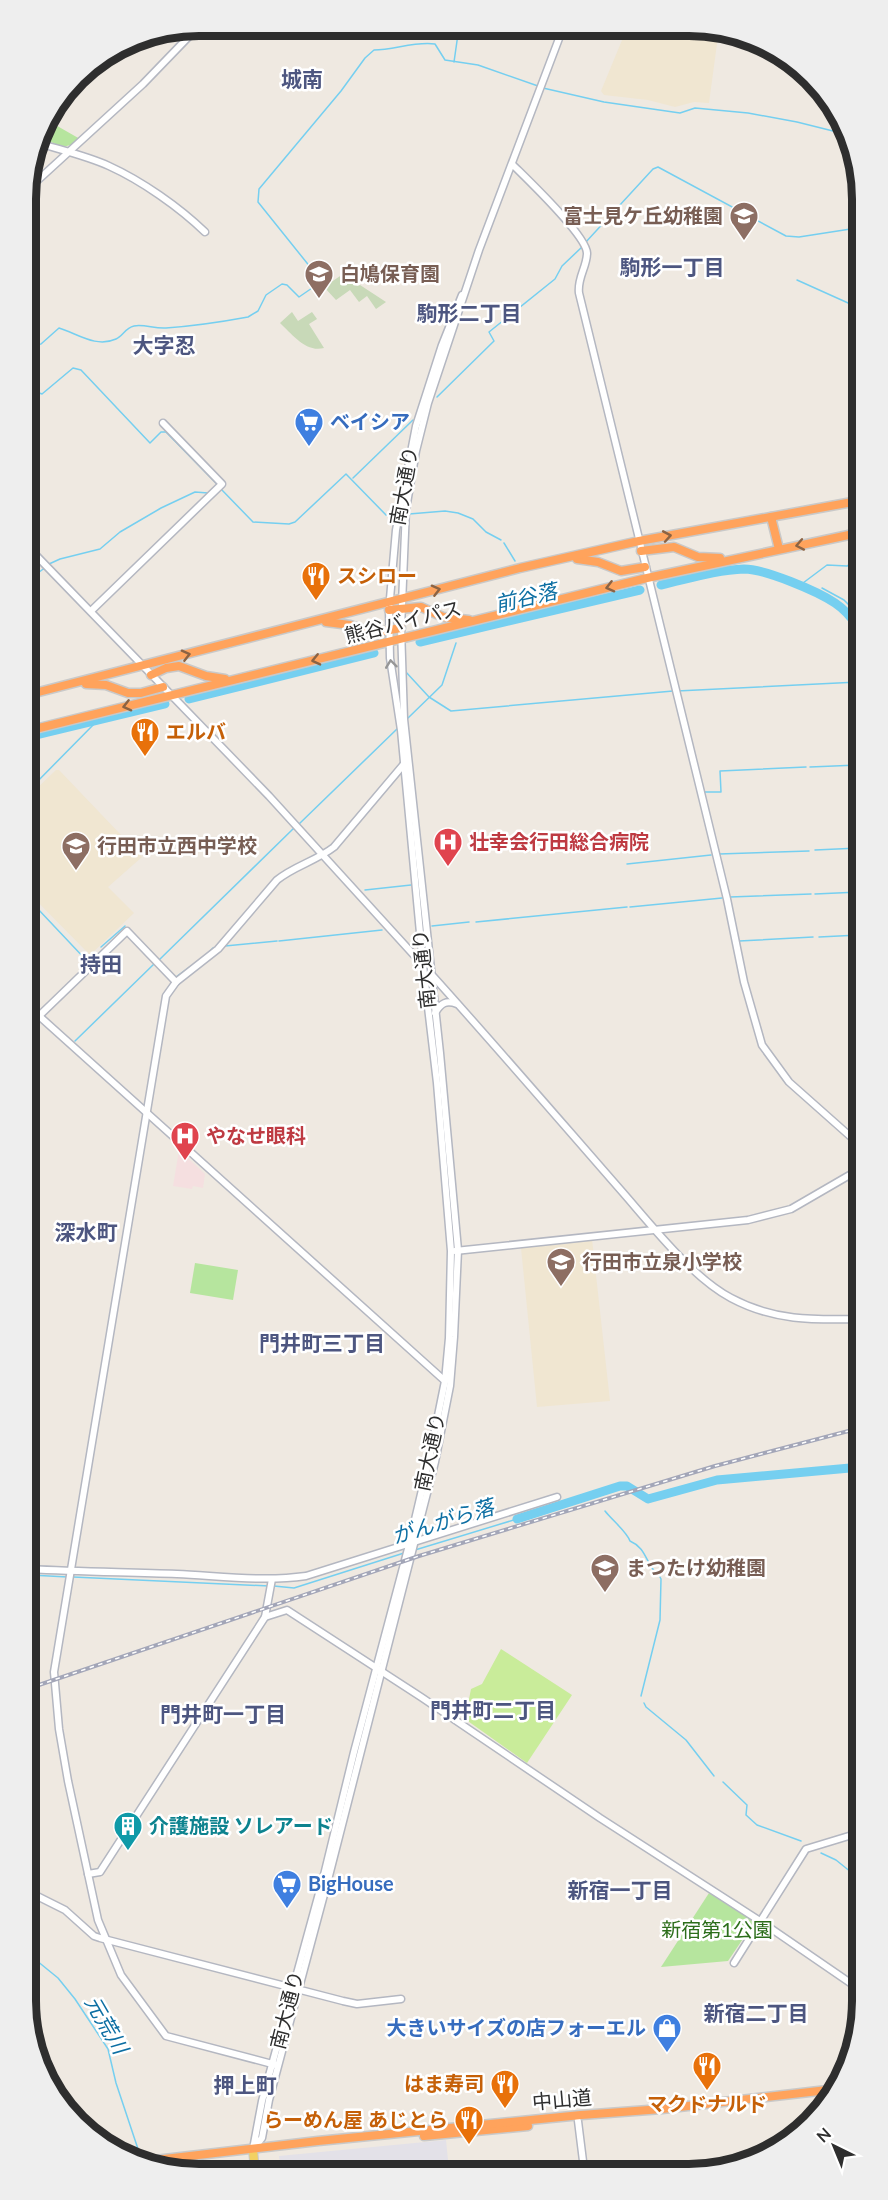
<svg xmlns="http://www.w3.org/2000/svg" width="888" height="2200" font-family="Lato,'Noto Sans JP',sans-serif">
<rect width="100%" height="100%" fill="#efe9e1"/>
<polygon fill="#e3e1e8" points="446,2140 449,2170 281,2171 279,2156"/>
<g fill="#f0e6d1">
<polygon points="627,28 719,29 709,103 694,102 675,107 648,100 604,95 601,91"/>
<polygon points="56,770 59,770 142,857 108,887 134,913 90,955 28,892 28,797"/>
<polygon points="592,1239 610,1401 537,1407 521,1248"/>
</g>
<polygon fill="#f5dfe0" points="179,1150 205,1174 203,1188 193,1186 192,1189 173,1186"/>
<g fill="#b6e59e">
<path d="M52,123l28,16c-14,13 -23,5 -39,-1z"/>
<polygon points="195,1263 238,1270 233,1300 190,1293"/>
<polygon points="709,1893 755,1921 728,1961 661,1967"/>
</g>
<g fill="#c8d9b8">
<polygon points="346,272 357,286 360,285 386,302 376,309 367,296 359,302 350,290 336,300 324,287"/>
<path d="M292,312l6,9 14,-9 5,7 -8,5 15,24c-18,5 -32,-14 -44,-25z"/>
</g>
<polygon fill="#c9ec9a" points="501,1649 572,1695 527,1763 465,1719 471,1689 482,1684"/>
<g fill="none" stroke-linecap="round" stroke-linejoin="round">
<g stroke="#75cff0" stroke-width="1.5">
<polyline points="454,62 459,27"/>
<polyline points="543,88 604,102 680,113 695,108 748,113 797,122 845,134"/>
<polyline points="585,243 653,169 658,167 786,236 799,237 857,228"/>
<polyline points="797,280 857,307"/>
<path d="M26,346l15,-2 18,-16c19,6 37,20 57,11 7,-3 9,-11 18,-13 10,-2 21,3 32,2 28,-2 55,-6 82,-11l10,-6 8,-16 16,-11 5,1 12,12 16,-11 4,-8 -61,-76 1,-13 82,-98 24,-33 9,-8c20,0 41,-9 61,-6l10,16 33,5 60,21"/>
<polyline points="26,392 34,391 42,394 73,368 81,370 150,443 161,432 166,432 218,485"/>
<polyline points="437,397 494,341 489,332 555,279 562,266 582,247"/>
<polyline points="353,478 413,420"/>
<polyline points="221,489 253,522 289,524 295,522 346,474 386,515 395,517"/>
<polyline points="409,514 445,511 458,513 473,519 486,532 501,540"/>
<polyline points="504,543 515,561"/>
<polyline points="49,564 60,559 100,549 120,532 161,508 195,492 208,493"/>
<polyline points="27,581 46,567"/>
<polyline points="799,586 827,565 847,566 858,560"/>
<polyline points="822,588 844,600 858,614"/>
<polyline points="405,671 429,697 451,711 673,691"/>
<polyline points="677,691 858,682"/>
<polyline points="408,718 442,685 456,643"/>
<polyline points="810,767 858,765"/>
<polyline points="28,791 99,719"/>
<polyline points="704,792 721,792 720,771 806,767"/>
<polyline points="298,825 398,728"/>
<polyline points="815,850 859,848"/>
<polyline points="719,854 809,851"/>
<polyline points="627,864 711,855"/>
<polyline points="365,890 411,885"/>
<polyline points="815,894 859,892"/>
<polyline points="730,897 811,894"/>
<polyline points="28,899 32,903"/>
<polyline points="630,907 722,898"/>
<polyline points="37,908 87,961"/>
<polyline points="476,922 627,907"/>
<polyline points="432,926 469,922"/>
<polyline points="819,937 859,935"/>
<polyline points="279,941 382,930"/>
<polyline points="739,941 813,937"/>
<polyline points="225,946 277,941"/>
<polyline points="101,947 125,926"/>
<polyline points="207,954 213,948"/>
<polyline points="92,956 94,954"/>
<polyline points="158,961 294,828"/>
<polyline points="176,977 191,966"/>
<polyline points="75,1041 154,964"/>
<path d="M605,1511c7,9 22,21 25,30 16,7 15,20 26,32"/>
<polyline points="415,1550 517,1519"/>
<polyline points="30,1575 68,1577"/>
<polyline points="73,1577 269,1586"/>
<polyline points="274,1586 294,1588 404,1553"/>
<polyline points="641,1696 660,1620 661,1579 660,1577"/>
<polyline points="644,1703 646,1707 686,1740 714,1776"/>
<polyline points="723,1782 747,1805 746,1815 757,1825 801,1841"/>
<polyline points="821,1853 836,1860 862,1881"/>
<polyline points="31,1956 58,1978 75,1999 108,2049 116,2083 141,2158"/>
</g>
<g stroke="#75cff0" stroke-width="9">
<path d="M661,585c27,-6 55,-15 83,-16 21,0 73,22 91,34 9,6 17,15 23,24"/>
<polyline points="420,642 640,590"/>
<polyline points="189,699 374,653"/>
<polyline points="28,737 165,704"/>
<polyline points="517,1519 620,1486 627,1486 648,1499 717,1480 861,1467"/>
</g>
<g stroke="#b4b7c1" stroke-width="9">
<g id="minor">
<path d="M38,143c23,7 49,13 71,23 33,15 70,41 96,66"/>
<path d="M513,165c14,14 73,70 74,88 0,14 -10,25 -8,40l148,606 17,83 18,63 27,37 71,63"/>
<polyline points="26,191 143,84 199,26"/>
<polyline points="27,546 269,796 422,964"/>
<polyline points="91,611 222,484 163,423"/>
<path d="M431,974c63,70 125,142 187,213 31,35 73,90 113,111 43,23 82,22 129,21"/>
<polyline points="28,1006 445,1381"/>
<path d="M435,1013c6,-10 11,-13 22,-9"/>
<polyline points="39,1016 127,931 176,982"/>
<polyline points="455,1251 748,1220 791,1209 860,1169"/>
<path d="M30,1569c49,3 98,3 147,5 43,2 86,8 129,2l251,-79"/>
<polyline points="265,1617 287,1610 421,1697 600,1818 760,1921 862,1991"/>
<polyline points="88,1874 100,1872 265,1617 272,1579"/>
<polyline points="31,1893 65,1910 94,1936 100,1938 343,2001 357,2004 401,1999"/>
<polyline points="734,1963 806,1849 862,1832"/>
<path d="M276,2065l-110,-29 -45,-61 -23,-55 -30,-139 -9,-52 -5,-57 112,-676 10,-14 42,-33 59,-69c17,-14 39,-19 57,-33l70,-83"/>
<polyline points="578,2121 584,2169"/>
<polyline points="253,2149 262,2138 269,2100 329,1876 435,1462 450,1386 454,1337 458,1250 440,1053 404,719 401,628 406,509 416,451 428,403 479,250 563,28"/>
<polyline points="253,2149 262,2101 324,1875 354,1752 409,1545 429,1460 445,1381 449,1338 451,1251 437,1083 423,965 401,730 390,658 389,610 396,530 416,426 442,345 462,295"/>
</g>
</g>
<g stroke="#c9c9c9" stroke-width="10">
<polyline id="major" points="253,2150 255,2171"/>
</g>
<g stroke="#c9c9c9" stroke-width="11">
<g id="highway">
<polyline points="771,517 779,549"/>
<polyline points="641,551 674,547 698,557 720,558"/>
<polyline points="577,559 598,562 621,571 645,567"/>
<polyline points="389,610 421,607 443,617 469,620"/>
<polyline points="326,622 350,625 373,633 401,628"/>
<polyline points="151,675 166,668 179,666 206,676 225,679"/>
<polyline points="86,684 106,685 128,693 141,693 163,687"/>
<polyline points="27,695 520,568 639,541 858,501"/>
<polyline points="27,731 647,578 858,533"/>
<polyline points="424,2136 528,2126"/>
<polyline points="147,2161 318,2141 581,2115 662,2109 836,2089"/>
</g>
</g>
<use href="#minor" stroke="#fff" stroke-width="6"/>
<use href="#major" stroke="#f2d163" stroke-width="8"/>
<use href="#highway" stroke="#ffa35c" stroke-width="8"/>
<g stroke="#a3a6b8" stroke-width="4">
<polyline id="rail" points="30,1688 419,1556 715,1466 860,1428"/>
</g>
<use href="#rail" stroke="#fff" stroke-width="1.5" stroke-dasharray="4.5" stroke-linecap="butt"/>
</g>
<defs><path id="oneway-chevron" d="M-2-3.5L2.5 0L-2 3.5" fill="none" stroke-width="1.6" stroke-linecap="round" stroke-linejoin="round" transform="scale(1.5)"/></defs>
<g stroke="#8c6343">
<use href="#oneway-chevron" transform="translate(667 536) rotate(-10)"/>
<use href="#oneway-chevron" transform="translate(800 545) rotate(169)"/>
<use href="#oneway-chevron" transform="translate(610 587) rotate(166)"/>
<use href="#oneway-chevron" transform="translate(436 590) rotate(-14)"/>
<use href="#oneway-chevron" transform="translate(186 655) rotate(-14)"/>
<use href="#oneway-chevron" transform="translate(316 660) rotate(167)"/>
<use href="#oneway-chevron" transform="translate(127 706) rotate(166)"/>
</g>
<use stroke="#969696" href="#oneway-chevron" transform="translate(391 664) rotate(-97)"/>
<defs>
<g id="school-pin" transform="scale(1.5)"><path d="M0 17L-7.5 6A9.5 9.5 0 1 1 7.5 6Z" fill="#8d6e63" stroke="#fff"/><path d="M0-5L7-2L0 1L-7-2ZM-4 1L0 2.5L4 1V4Q0 6-4 4Z" fill="#fff"/></g>
<g id="supermarket-pin" transform="scale(1.5)"><path d="M0 17L-7.5 6A9.5 9.5 0 1 1 7.5 6Z" fill="#3f7fe0" stroke="#fff"/><path d="M-6-5.5h2.5l.6 2H6L4.5 2H-2.5L-4.4-4H-6ZM-1.5 3.2a1.3 1.3 0 1 0 .1 0ZM3 3.2a1.3 1.3 0 1 0 .1 0Z" fill="#fff"/></g>
<g id="restaurant-pin" transform="scale(1.5)"><path d="M0 17L-7.5 6A9.5 9.5 0 1 1 7.5 6Z" fill="#e8710a" stroke="#fff"/><path d="M-5-6h1v4h1v-4h1v4h1v-4h1v5L-1.5 .5V6h-2V.5L-5-1ZM5-6V6H3V1.5H1.5Q1.5-4 5-6Z" fill="#fff"/></g>
<g id="hospital-pin" transform="scale(1.5)"><path d="M0 17L-7.5 6A9.5 9.5 0 1 1 7.5 6Z" fill="#e0444e" stroke="#fff"/><path d="M-5-5h3v3.5h4V-5h3V5h-3V1.5h-4V5h-3Z" fill="#fff"/></g>
<g id="building-pin" transform="scale(1.5)"><path d="M0 17L-7.5 6A9.5 9.5 0 1 1 7.5 6Z" fill="#0f9aa8" stroke="#fff"/><path d="M-4-6H4V6H1V3H-1V6H-4ZM-2.5-4.3h1.7v1.8h-1.7ZM.8-4.3h1.7v1.8H.8ZM-2.5-1h1.7V.8h-1.7ZM.8-1h1.7V.8H.8Z" fill="#fff"/></g>
<g id="shop-pin" transform="scale(1.5)"><path d="M0 17L-7.5 6A9.5 9.5 0 1 1 7.5 6Z" fill="#3f7fe0" stroke="#fff"/><path d="M-5-2.5h2.3a2.7 3.5 0 0 1 5.4 0H5L5.5 6h-11ZM-1.5-2.5h3a1.5 2.3 0 0 0-3 0Z" fill="#fff"/></g>
</defs>
<g fill-rule="evenodd">
<use href="#school-pin" x="744" y="216"/>
<use href="#school-pin" x="319" y="274"/>
<use href="#supermarket-pin" x="309" y="422"/>
<use href="#restaurant-pin" x="316" y="576"/>
<use href="#restaurant-pin" x="145" y="732"/>
<use href="#hospital-pin" x="448" y="842"/>
<use href="#school-pin" x="76" y="846"/>
<use href="#hospital-pin" x="185" y="1136"/>
<use href="#school-pin" x="561" y="1262"/>
<use href="#school-pin" x="605" y="1568"/>
<use href="#building-pin" x="128" y="1826"/>
<use href="#supermarket-pin" x="287" y="1884"/>
<use href="#shop-pin" x="667" y="2028"/>
<use href="#restaurant-pin" x="707" y="2066"/>
<use href="#restaurant-pin" x="505" y="2084"/>
<use href="#restaurant-pin" x="469" y="2120"/>
</g>
<g text-anchor="middle" stroke-width="5" stroke-linejoin="round" paint-order="stroke">
<g font-size="20" font-weight="bold" fill="#785e54" stroke="#fff" text-anchor="start">
<text x="723" y="223" text-anchor="end">富士見ケ丘幼稚園</text>
<text x="340" y="281">白鳩保育園</text>
<text x="97" y="853">行田市立西中学校</text>
<text x="582" y="1269">行田市立泉小学校</text>
<text x="626" y="1575">まつたけ幼稚園</text>
</g>
<g font-size="20" font-weight="bold" fill="#366cbe" stroke="#fff" text-anchor="start">
<text x="330" y="429">ベイシア</text>
<text x="308" y="1891">BigHouse</text>
<text x="646" y="2035" text-anchor="end">大きいサイズの店フォーエル</text>
</g>
<g font-size="20" fill="#2e2e2e" stroke="#fff">
<text transform="translate(404 486) rotate(-80)" y="7">南大通り</text>
<text transform="translate(403 622) rotate(-14)" y="7">熊谷バイパス</text>
<text transform="translate(424 969) rotate(-96)" y="7">南大通り</text>
<text transform="translate(430 1452) rotate(-78)" y="7">南大通り</text>
<text transform="translate(287 2010) rotate(-76)" y="7">南大通り</text>
<text transform="translate(562 2100) rotate(-5)" y="7">中山道</text>
</g>
<g font-size="20" font-weight="bold" fill="#c56008" stroke="#fff" text-anchor="start">
<text x="337" y="583">スシロー</text>
<text x="166" y="739">エルバ</text>
<text x="484" y="2091" text-anchor="end">はま寿司</text>
<text x="707" y="2111" text-anchor="middle">マクドナルド</text>
<text x="448" y="2127" text-anchor="end">らーめん屋 あじとら</text>
</g>
<g font-size="20" font-weight="bold" fill="#be3a42" stroke="#fff" text-anchor="start">
<text x="469" y="849">壮幸会行田総合病院</text>
<text x="206" y="1143">やなせ眼科</text>
</g>
<g font-size="20" font-weight="bold" fill="#0d838f" stroke="#fff" text-anchor="start">
<text x="149" y="1833">介護施設 ソレアード</text>
</g>
<g font-size="20" fill="#2c6e1b" stroke="#fff">
<text x="717" y="1937">新宿第1公園</text>
</g>
<g font-size="21" font-weight="bold" fill="#4d5680" stroke="#fff">
<text x="302" y="87">城南</text>
<text x="672" y="275">駒形一丁目</text>
<text x="469" y="321">駒形二丁目</text>
<text x="164" y="353">大字忍</text>
<text x="101" y="972">持田</text>
<text x="86" y="1240">深水町</text>
<text x="322" y="1351">門井町三丁目</text>
<text x="493" y="1718">門井町二丁目</text>
<text x="223" y="1722">門井町一丁目</text>
<text x="620" y="1898">新宿一丁目</text>
<text x="756" y="2021">新宿二丁目</text>
<text x="245" y="2093">押上町</text>
</g>
<g font-size="21" font-style="italic" fill="#0d6fa3" stroke="#fff">
<text transform="translate(526 598) rotate(-13)" y="7">前谷落</text>
<text transform="translate(443 1522) rotate(-17)" y="7">がんがら落</text>
<text transform="translate(106 2025) rotate(60)" y="7">元荒川</text>
</g>
</g>
<path d="M0 0H888V2200H0ZM199 36H689A163 163 0 0 1 852 199V2001A163 163 0 0 1 689 2164H199A163 163 0 0 1 36 2001V199A163 163 0 0 1 199 36Z" fill="#eee" fill-rule="evenodd"/>
<path fill="none" stroke="#2e2e2e" stroke-width="8" d="M199 36H689A163 163 0 0 1 852 199V2001A163 163 0 0 1 689 2164H199A163 163 0 0 1 36 2001V199A163 163 0 0 1 199 36Z"/>
<g transform="translate(834 2146) rotate(317)" stroke="#ffffff" stroke-width="4.5" paint-order="stroke">
<path d="M0-4.5L10 22L0 15L-10 22Z" fill="#2e2e2e"/>
<text y="-9" font-size="16" font-weight="bold" text-anchor="middle" fill="#2e2e2e">N</text>
</g>
</svg>
